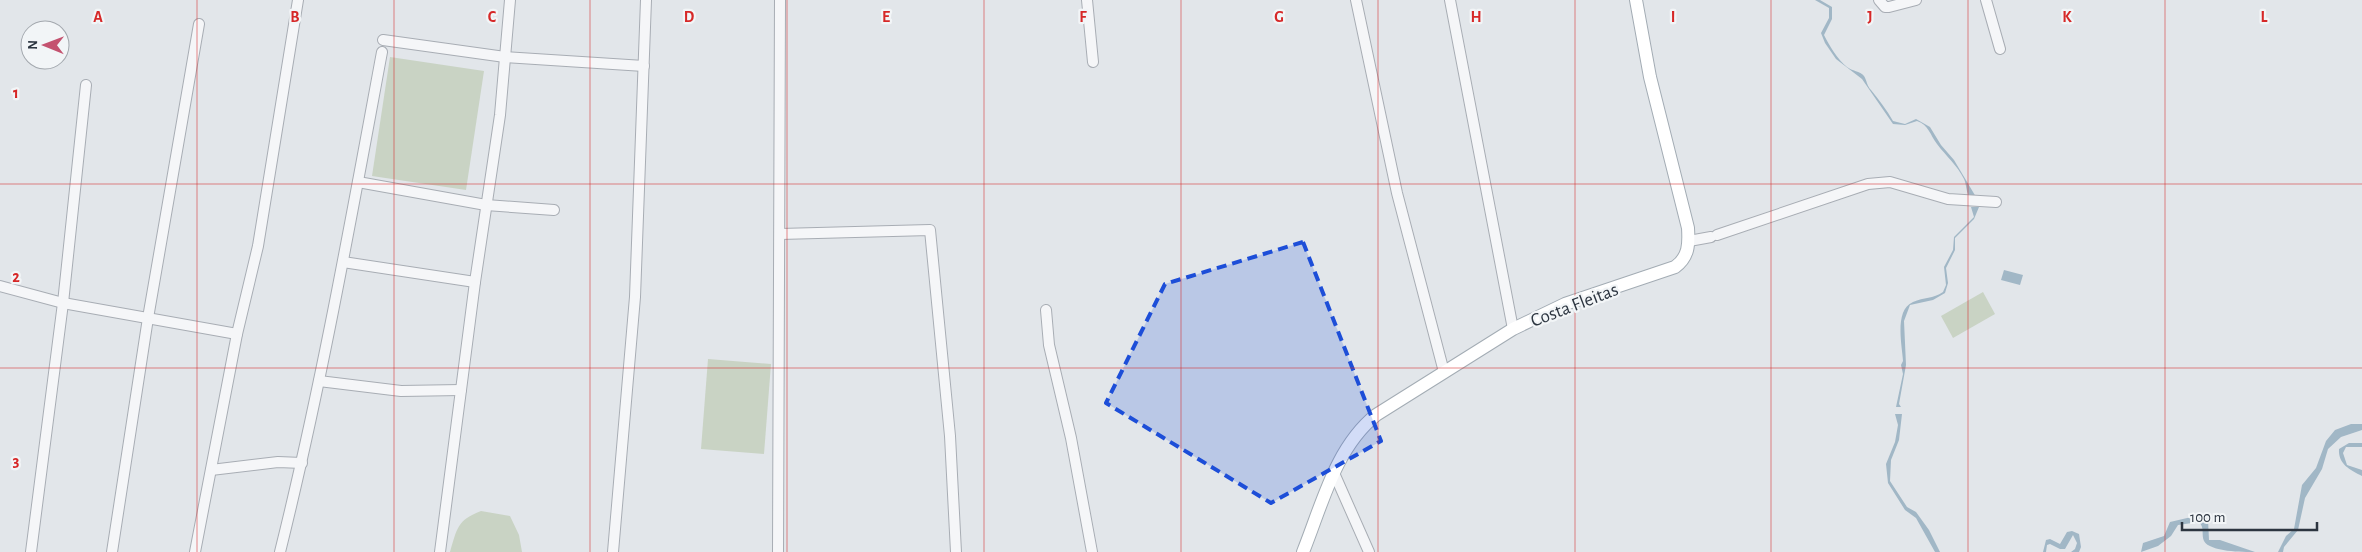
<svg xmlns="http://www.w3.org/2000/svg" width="2362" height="552" font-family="'Alegreya Sans',sans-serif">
<rect width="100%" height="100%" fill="#e2e6ea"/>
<g fill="#c9d3c4">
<polygon points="390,57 484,71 466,190 372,176"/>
<polygon points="1983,292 1995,314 1953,338 1941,316"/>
<polygon points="708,359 771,364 764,454 701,449"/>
<path d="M481,511l29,5 9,19 3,17h-72c7,-23 7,-32 31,-41z"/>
</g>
<g fill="#a1b7c6">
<path d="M1815,0h5l12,7v12l-8,16c5,10 14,25 23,32 5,4 13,4 17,9 3,5 3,10 7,14 8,10 16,20 22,31l12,3 11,-5 14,8 11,18 13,15 22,37 -6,1c-4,-5 -3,-12 -6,-19 -7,-14 -18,-23 -27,-35 -7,-9 -8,-19 -20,-23l-12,4 -12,-1 -31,-45 -26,-20 -11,-16 -4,-10 8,-15v-10z"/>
<path d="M1971,207h8l-5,12 -19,19v12l-9,18 2,15 -3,10 -12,7 -23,5 -6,16 2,44 -7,39 2,3h-5l7,-33 -2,-9 2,-4c-1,-16 -9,-51 10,-59 11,-5 20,-3 30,-10l3,-7 -2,-18 9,-17 1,-13 20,-20z"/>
<polygon points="2004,270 2023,275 2020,285 2001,280"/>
<polygon points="1895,414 1902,414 1899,440 1891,460 1890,481 1907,507 1916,512 1929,530 1940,552 1935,552 1916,518 1905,510 1888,483 1886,464 1895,442 1898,425"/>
<polygon points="2351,424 2362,424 2362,430 2341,437 2328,449 2322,469 2305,498 2298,530 2284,547 2283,552 2278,552 2286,536 2294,529 2302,485 2316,468 2326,441 2335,430"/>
<path d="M2349,443h13v4h-16l-3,6 4,12 15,5v6c-12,-6 -24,-12 -23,-27z"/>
<path d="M2200,515l8,4 1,21h11l35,12c-12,0 -45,0 -51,-11 -3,-7 1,-13 -5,-19l-21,3 -7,11 -13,10 -17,6 2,-9 21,-7 6,-14z"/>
<polygon points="2072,531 2079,534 2081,547 2079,552 2071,552 2075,549 2077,543 2073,535 2065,549 2060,549 2050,544 2047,545 2046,552 2043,552 2046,540 2050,539 2060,544 2067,532"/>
</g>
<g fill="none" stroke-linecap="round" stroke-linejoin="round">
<g stroke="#a8adb4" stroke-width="12">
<g id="minor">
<polyline points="1087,0 1093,62"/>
<polyline points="1356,0 1397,193 1444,372"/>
<polyline points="1450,0 1513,329"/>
<polyline points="1879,0 1885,7 1889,7 1916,0"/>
<polyline points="1986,0 2000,49"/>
<polyline points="383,40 505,57 644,66"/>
<polyline points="358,182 486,205 554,210"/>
<polyline points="780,234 930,230 950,436 956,552"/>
<polyline points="1717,235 1868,184 1890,182 1948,199 1996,202"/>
<polyline points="1689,241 1711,237"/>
<polyline points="343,262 475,282"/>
<polyline points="0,286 63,303 237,334"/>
<polyline points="1046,310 1049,345 1071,438 1092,552"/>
<polyline points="319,381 401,391 461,390"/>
<polyline points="211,470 278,462 302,463"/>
<polyline points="1334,473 1369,552"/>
<polyline points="31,552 63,303 86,85"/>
<polyline points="112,552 148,318 199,24"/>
<polyline points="195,552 237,334 258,246 298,0"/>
<path d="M280,552c41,-165 71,-333 102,-500"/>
<polyline points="440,552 475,282 500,115 510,0"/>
<polyline points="613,552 635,297 646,0"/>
<polyline points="778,552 780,0"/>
</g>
</g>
<g stroke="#a3acb4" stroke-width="14">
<path id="major" d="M1303,552c19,-47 32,-104 73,-137l137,-86 52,-25 110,-37c14,-10 14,-23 13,-39l-38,-151 -14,-77"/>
</g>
<use href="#minor" stroke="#f5f6f8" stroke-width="10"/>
<use href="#major" stroke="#fff" stroke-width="12"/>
</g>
<path fill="#1d4ed8" fill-opacity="0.2" stroke="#1d4ed8" stroke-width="4" stroke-dasharray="10 6" stroke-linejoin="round" d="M1303,242l78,199 -110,62 -165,-100 59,-119z"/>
<path fill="none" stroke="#d62828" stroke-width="1" stroke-opacity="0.55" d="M197,0v552M394,0v552M590,0v552M787,0v552M984,0v552M1181,0v552M1378,0v552M1575,0v552M1771,0v552M1968,0v552M2165,0v552M0,184h2362M0,368h2362"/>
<g text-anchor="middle" stroke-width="4.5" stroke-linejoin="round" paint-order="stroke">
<g font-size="19" fill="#2c3540" stroke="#f2f5f7">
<text transform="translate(1574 304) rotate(-21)" y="7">Costa Fleitas</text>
</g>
</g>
<g font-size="16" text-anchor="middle" font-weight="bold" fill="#d62828" stroke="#f2f5f7" stroke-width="4.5" stroke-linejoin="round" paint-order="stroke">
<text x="98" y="22">A</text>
<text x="295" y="22">B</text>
<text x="492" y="22">C</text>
<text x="689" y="22">D</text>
<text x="886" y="22">E</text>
<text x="1083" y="22">F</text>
<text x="1279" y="22">G</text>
<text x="1476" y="22">H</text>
<text x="1673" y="22">I</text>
<text x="1870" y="22">J</text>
<text x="2067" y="22">K</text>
<text x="2264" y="22">L</text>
<text x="16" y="98">1</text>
<text x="16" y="282">2</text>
<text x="16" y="466">3</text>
</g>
<g transform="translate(45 45) rotate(271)"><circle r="24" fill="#f2f5f7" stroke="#a3a8ae"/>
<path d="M0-4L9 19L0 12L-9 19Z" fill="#c4526f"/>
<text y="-8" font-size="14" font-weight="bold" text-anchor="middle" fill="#2c3540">N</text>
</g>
<path d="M2182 522v8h135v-8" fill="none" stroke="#2c3540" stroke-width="2.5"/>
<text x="2190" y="522" font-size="15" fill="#2c3540" stroke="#f2f5f7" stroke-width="4" paint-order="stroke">100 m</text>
</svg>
